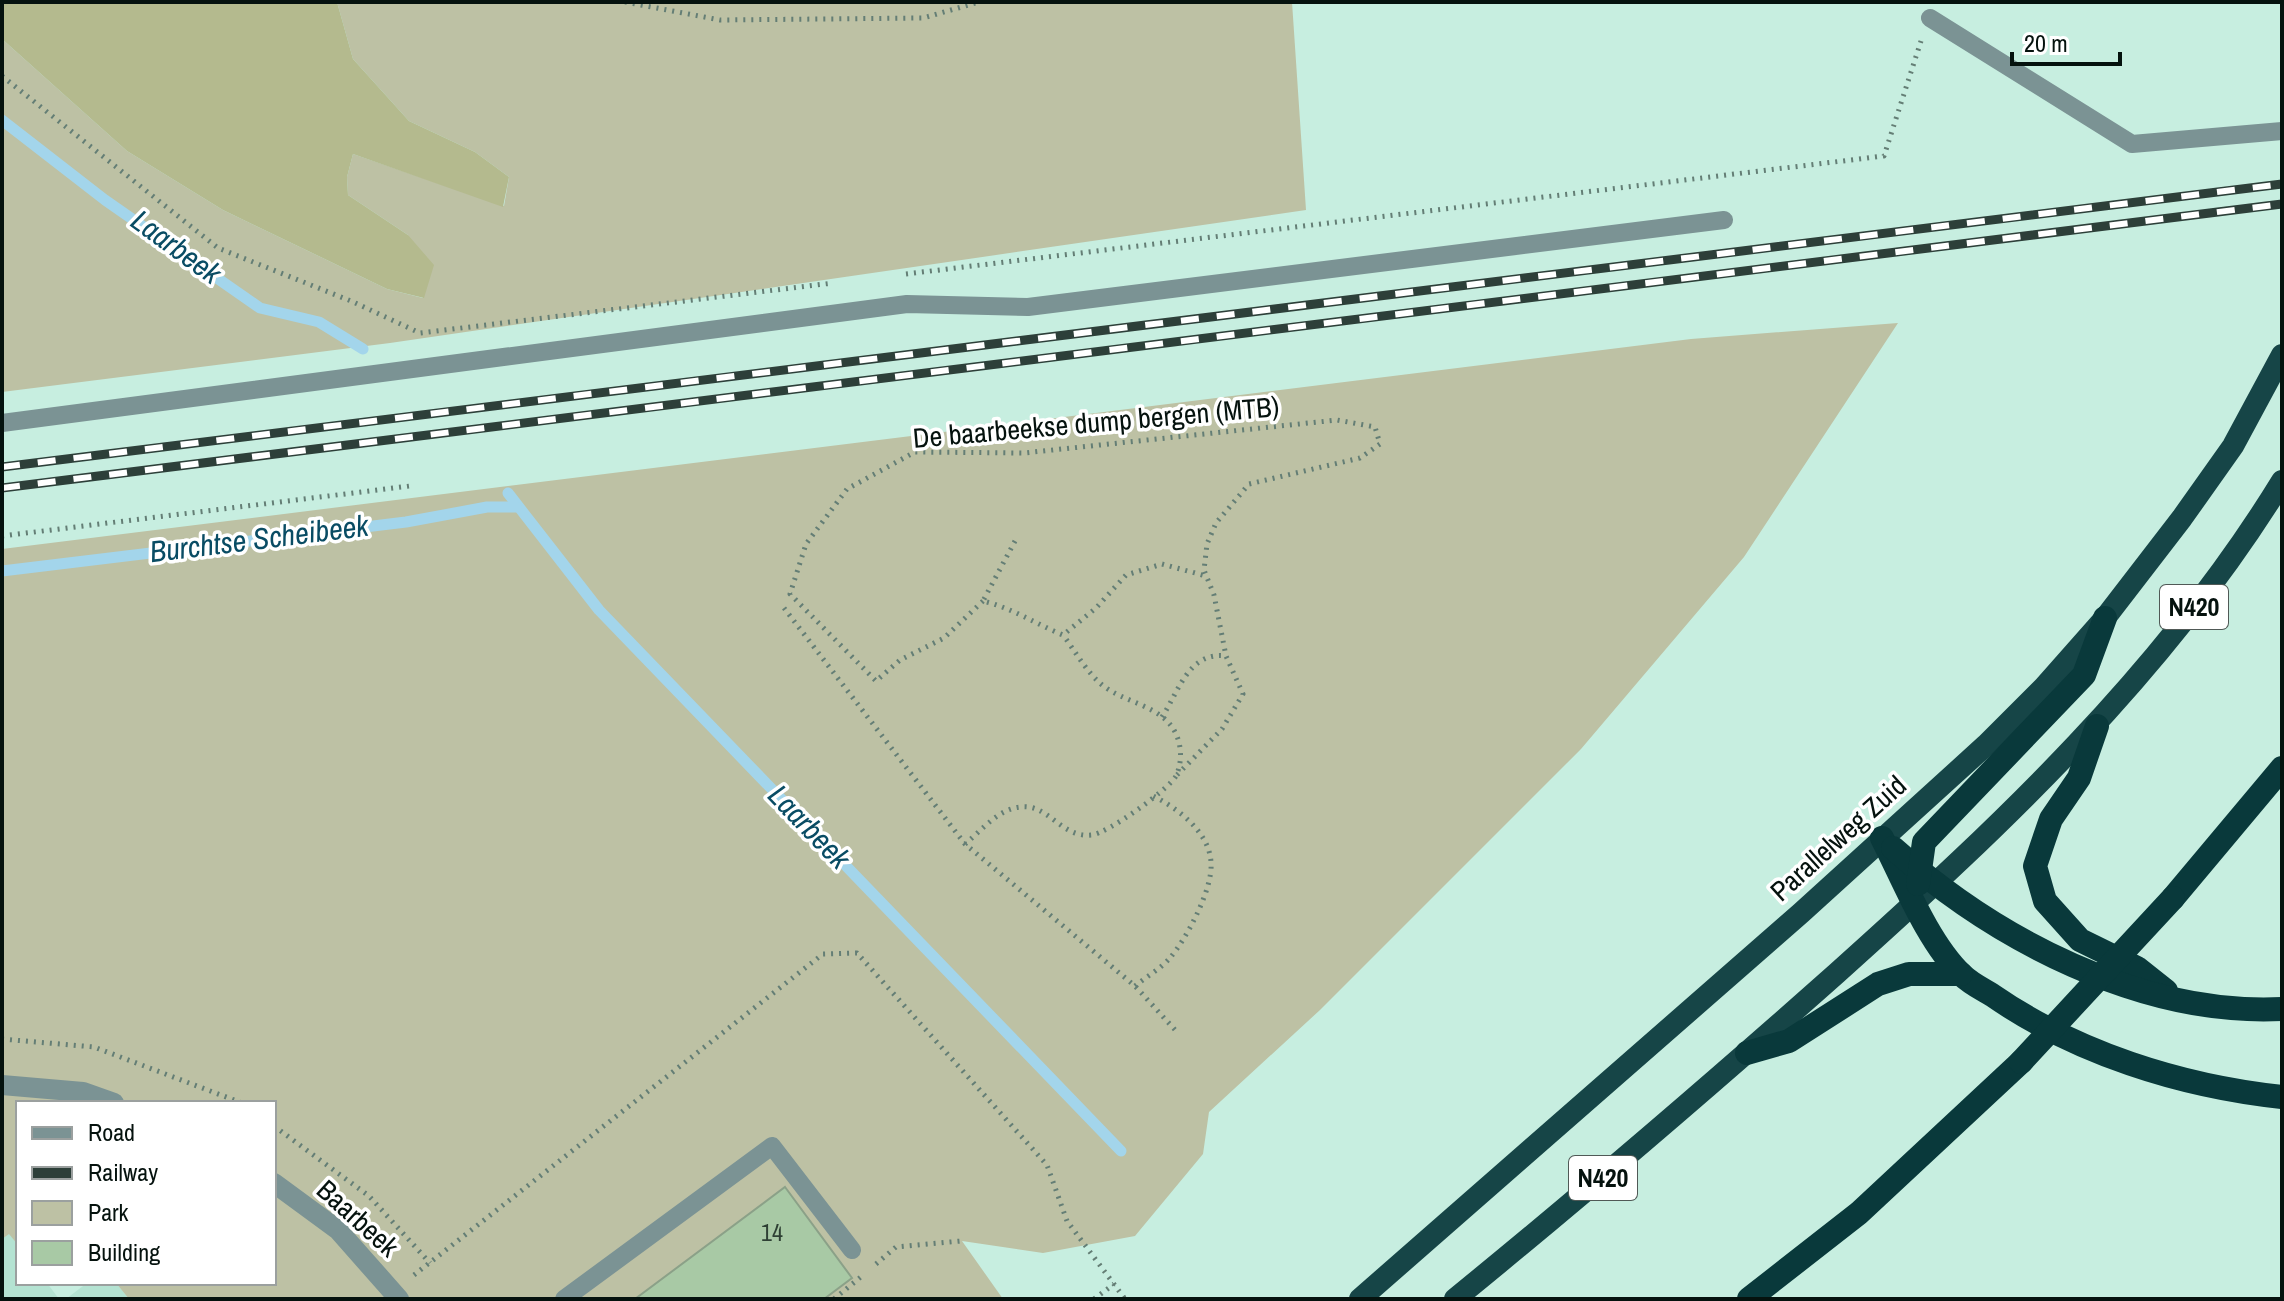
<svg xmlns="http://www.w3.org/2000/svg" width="2284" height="1301" font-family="'Archivo Narrow',sans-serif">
<rect width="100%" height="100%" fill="#c7eee0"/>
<g fill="#b4e3d2">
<polygon points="9,1233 18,1245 18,1283 47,1283 59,1299 2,1299 2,1239"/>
<polygon points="87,1283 116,1283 129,1299 66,1299"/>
</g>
<g fill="#bdc1a4">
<polygon points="337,2 1292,2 1306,210 390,343 2,392 2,39 127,151 223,210 387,289 423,298 408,235 348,195 347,177 353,154 504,206 509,177 475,152 409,121 353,59"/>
<polygon points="1898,323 1744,557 1581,749 1320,1010 1209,1112 1203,1154 1135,1236 1043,1253 962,1241 1003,1299 129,1299 116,1283 274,1283 274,1103 18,1103 18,1245 9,1234 2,1239 2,549 1691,339"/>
</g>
<polygon fill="#b4ba8e" points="2,2 337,2 353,59 409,121 475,152 509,177 503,207 353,154 347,177 348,195 408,235 434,265 424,298 387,289 223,210 127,151 2,39"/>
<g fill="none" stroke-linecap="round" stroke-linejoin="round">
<g stroke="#a3d5eb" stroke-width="11">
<polyline points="2,120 105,200 260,308 319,322 363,349"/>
<polyline points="508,493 599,610 1121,1151"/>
<polyline points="2,571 406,522 487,507 516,507"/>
</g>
</g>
<polygon fill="#a8c9a5" stroke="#8ba188" stroke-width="2" points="785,1187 852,1278 824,1299 635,1299"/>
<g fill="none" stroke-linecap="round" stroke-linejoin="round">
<g stroke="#647e75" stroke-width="5" stroke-dasharray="2 6" stroke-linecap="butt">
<polyline points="625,2 720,20 923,18 979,2"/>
<polyline points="2,76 218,248 351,301 420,333 833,283"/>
<polyline points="906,274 1884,156 1921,41"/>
<polyline points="2,536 410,486"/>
<path d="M1015,541l-32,60c29,7 53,23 80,34l33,-27 30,-33 36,-11 44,12"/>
<polyline points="983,601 944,638 900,660 876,681 790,594 806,544 847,489 915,452 1024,453 1337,420 1375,427 1380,444 1360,458 1249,484 1216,523 1207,544 1204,570 1214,595 1226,656 1243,694 1222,729 1175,777"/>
<polyline points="784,608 965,844 1135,986 1177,1032"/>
<path d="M1162,717c17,-26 27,-66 64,-61"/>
<path d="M965,844c16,-13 33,-35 55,-37 28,-4 41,31 71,28 16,-1 77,-45 85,-59 6,-13 6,-29 0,-42 -13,-29 -53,-31 -75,-50 -15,-13 -26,-33 -38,-49"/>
<path d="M1135,986c11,-9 25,-17 34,-27 17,-19 44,-70 42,-96 -1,-30 -33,-55 -58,-67"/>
<polyline points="2,1039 94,1047 242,1103"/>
<polyline points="274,1126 369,1196 430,1263"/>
<polyline points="876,1264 896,1247 961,1241"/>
<polyline points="414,1275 823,954 857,953 1047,1165 1067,1221 1125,1299"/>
<polyline points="834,1299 862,1276"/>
<polyline points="1094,1299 1114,1284"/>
</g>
<g stroke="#7b9394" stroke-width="18">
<polyline points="1930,18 2132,144 2282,131"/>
<polyline points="2,423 907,304 1028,307 1724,220"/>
<polyline points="564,1299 772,1146 852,1250"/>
</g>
<g stroke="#7b9394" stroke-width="20">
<polyline points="2,1085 83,1092 114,1103"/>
<polyline points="274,1183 338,1230 399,1299"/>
</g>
<g stroke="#164547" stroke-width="22">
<polyline points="1360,1299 1801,913 1986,745 2044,687 2105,618 2182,518 2233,446 2282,355"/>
<path d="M1455,1299c130,-106 257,-215 382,-326 165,-148 328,-301 445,-492"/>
</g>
<g stroke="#09393b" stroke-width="24">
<polyline points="2097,726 2079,778 2051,819 2035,866 2045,901 2080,940 2137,968 2166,991"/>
<path d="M1882,838c21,41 46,105 80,137 8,8 20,14 30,20 84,58 188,91 290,102"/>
<path d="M1893,848c102,91 248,168 389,161"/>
<polyline points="1918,884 1924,842 2084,675 2105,618"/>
<polyline points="2173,898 2282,768"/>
<polyline points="1747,1053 1789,1041 1878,984 1909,974 1961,974"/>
<polyline points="1749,1299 1859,1213 2021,1062"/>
</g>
<g stroke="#2d3f39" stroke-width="9">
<g id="rail">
<polyline points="2,467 2282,184"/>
<polyline points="2,488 2282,204"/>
</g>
</g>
<use href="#rail" stroke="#fff" stroke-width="6" stroke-dasharray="18" stroke-linecap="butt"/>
<polyline stroke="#09393b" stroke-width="24" points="2021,1062 2173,898"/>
</g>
<g text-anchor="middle" stroke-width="7" stroke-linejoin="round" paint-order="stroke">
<g font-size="24" fill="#2e4034">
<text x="772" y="1241">14</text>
</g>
<g fill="#fff" stroke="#505956" stroke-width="2">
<rect x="2160" y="585" width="68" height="44" rx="6"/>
<rect x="1569" y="1156" width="68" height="44" rx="6"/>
</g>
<g font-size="26" font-weight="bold" fill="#05120e">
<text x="2194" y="616">N420</text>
<text x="1603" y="1187">N420</text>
</g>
<g font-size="28" fill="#05120e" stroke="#fff">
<text transform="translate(1096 422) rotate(-5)" y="10">De baarbeekse dump bergen (MTB)</text>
<text transform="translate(1838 838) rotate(-42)" y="10">Parallelweg Zuid</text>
<text transform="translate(358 1218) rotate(42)" y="10">Baarbeek</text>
</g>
<g font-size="30" font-style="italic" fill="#094c64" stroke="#fff">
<text transform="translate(176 247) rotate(36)" y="10">Laarbeek</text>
<text transform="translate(259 539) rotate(-7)" y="10">Burchtse Scheibeek</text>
<text transform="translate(809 827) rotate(46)" y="10">Laarbeek</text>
</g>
</g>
<rect width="2284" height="1301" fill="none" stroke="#05120e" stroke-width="8"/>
<rect x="16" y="1101" width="260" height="184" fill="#ffffff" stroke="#9ba09f" stroke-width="2"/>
<rect x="32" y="1127" width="40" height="12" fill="#7b9394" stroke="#9ba09f" stroke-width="2"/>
<text x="88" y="1141" font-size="24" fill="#05120e">Road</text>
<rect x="32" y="1167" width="40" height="12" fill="#2d3f39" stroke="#9ba09f" stroke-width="2"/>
<text x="88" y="1181" font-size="24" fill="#05120e">Railway</text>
<rect x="32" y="1201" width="40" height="24" fill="#bdc1a4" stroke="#9ba09f" stroke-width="2"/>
<text x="88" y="1221" font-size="24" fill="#05120e">Park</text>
<rect x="32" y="1241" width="40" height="24" fill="#a8c9a5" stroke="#9ba09f" stroke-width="2"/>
<text x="88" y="1261" font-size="24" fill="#05120e">Building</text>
<path d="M2012 52v12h108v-12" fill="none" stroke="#05120e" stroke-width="4"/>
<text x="2024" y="52" font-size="24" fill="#05120e" stroke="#ffffff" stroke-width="6" paint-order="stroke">20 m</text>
</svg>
